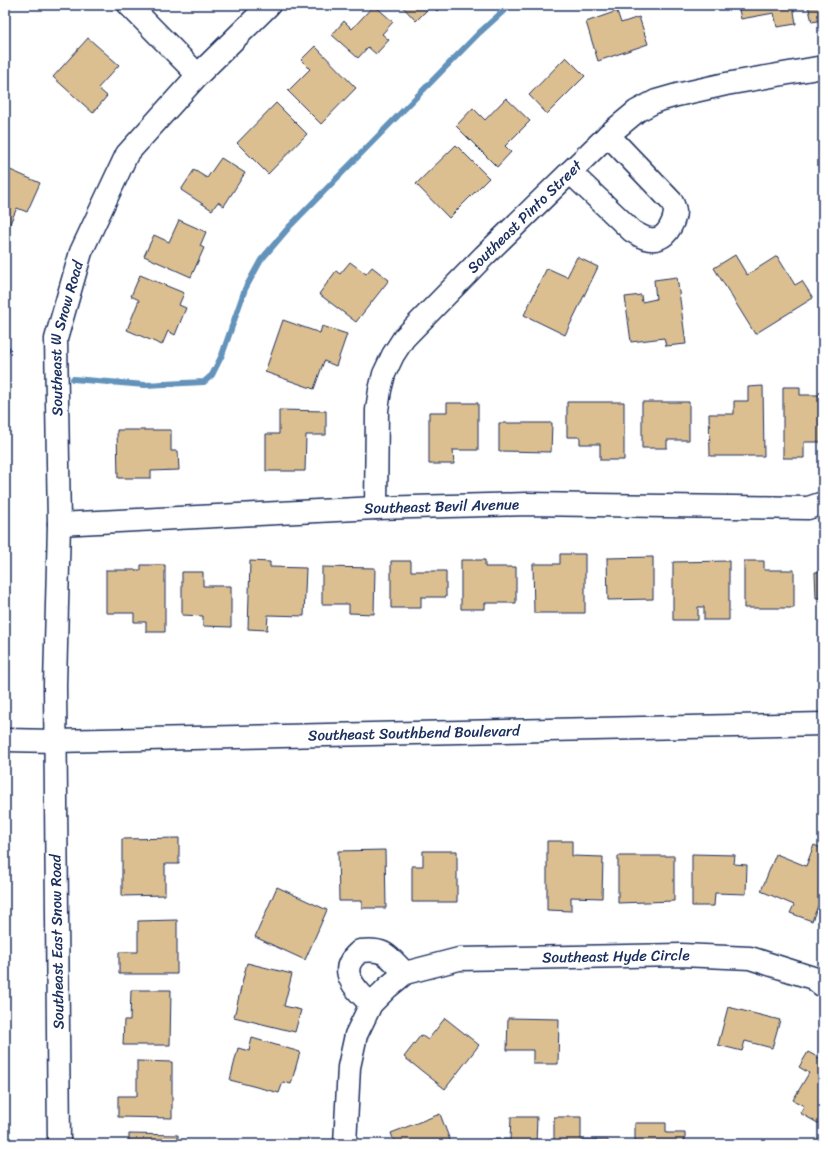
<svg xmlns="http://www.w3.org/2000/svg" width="828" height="1149" font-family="Sriracha,sans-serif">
<rect width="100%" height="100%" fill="#fff"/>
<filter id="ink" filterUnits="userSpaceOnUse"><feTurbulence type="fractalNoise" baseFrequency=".025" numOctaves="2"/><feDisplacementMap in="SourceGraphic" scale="8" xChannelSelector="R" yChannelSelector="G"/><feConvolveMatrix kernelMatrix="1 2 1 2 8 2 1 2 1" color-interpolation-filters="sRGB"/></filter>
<g filter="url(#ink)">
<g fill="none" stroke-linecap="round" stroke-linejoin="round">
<g stroke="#6493ba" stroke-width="6">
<polyline points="5,348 8,349"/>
<polyline points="73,379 145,385 204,382 212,375 222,355 245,289 261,260 290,226 479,33 510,5"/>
</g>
</g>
<g fill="#dcbf90" stroke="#1b2f5e">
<polygon points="374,5 393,22 382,34 389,40 376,54 368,47 358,58 332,35 344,21 352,29"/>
<polygon points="401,5 442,5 437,11 432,5 416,21"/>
<polygon points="738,5 793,5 796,24 777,27 774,13 741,19"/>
<polygon points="808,5 823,5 823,20 812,22"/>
<polygon points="617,11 621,23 639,17 648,44 598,61 586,22"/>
<polygon points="88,38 119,65 98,88 107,96 93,113 53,77"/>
<polygon points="315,46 356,88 321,124 288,91 310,69 301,60"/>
<polygon points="566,57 585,76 547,114 529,95"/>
<polygon points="506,98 530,121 505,146 511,152 497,167 456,126 473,108 485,120"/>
<polygon points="276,103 307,134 268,174 237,143"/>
<polygon points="456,145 489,178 449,218 416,184"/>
<polygon points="221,158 245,173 224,206 218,202 212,210 181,190 194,170 207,178"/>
<polygon points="8,169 40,183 27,212 17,208 7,230 5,229 5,170 8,171"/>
<polygon points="179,220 206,232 200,246 204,248 191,277 144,256 154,235 169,242"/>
<polygon points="735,255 747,275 777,256 795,285 802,281 813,298 755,334 714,268"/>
<polygon points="577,257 598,267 565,335 524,315 547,268 567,277"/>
<polygon points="350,262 366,274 372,267 389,280 356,322 319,294 336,271 340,274"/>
<polygon points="140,275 184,293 179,305 186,308 175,335 168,331 162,345 127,330 139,300 131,296"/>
<polygon points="677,277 686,344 666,346 664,338 631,342 625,297 641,295 642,302 656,299 654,280"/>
<polygon points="283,320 320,333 322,326 347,334 336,366 324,361 314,389 265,372"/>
<polygon points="763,386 764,456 710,456 709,414 734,414 734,401 748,401 748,387"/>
<polygon points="783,387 800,387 800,395 823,395 823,442 804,442 804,458 783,458"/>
<polygon points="567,402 624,402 624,460 600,460 600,444 580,444 580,437 567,437"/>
<polygon points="642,402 689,402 689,440 667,440 667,448 642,448"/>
<polygon points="447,403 478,403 478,450 453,450 454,464 429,464 429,412 447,412"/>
<polygon points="279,410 326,411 326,435 306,435 305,471 266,471 266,434 279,434"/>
<polygon points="499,423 552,423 551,452 499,451"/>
<polygon points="117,430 171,430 171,451 178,451 179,470 151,471 151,478 118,478"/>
<polygon points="560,554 585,554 585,613 534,613 533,564 560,564"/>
<polygon points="653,557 653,599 608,600 607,558"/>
<polygon points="461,560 485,560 485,567 516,567 516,603 485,603 485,609 461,609"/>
<polygon points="250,561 270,562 270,567 306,568 304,616 268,615 267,630 248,629"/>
<polygon points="391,561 411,561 411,571 446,571 446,597 421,597 421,608 391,608"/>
<polygon points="729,561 729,620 704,620 704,607 698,607 698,620 673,620 673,562"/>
<polygon points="744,561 764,561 764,570 794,570 794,608 744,608"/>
<polygon points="141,565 165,565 165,632 146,632 146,622 134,622 134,613 106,613 106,570 141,570"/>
<polygon points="322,567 375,568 374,614 349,613 349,604 322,604"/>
<polygon points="182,572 203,572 203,586 231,586 231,627 203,626 203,616 182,615"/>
<polygon points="815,572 823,572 823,598 816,598"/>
<polygon points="179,838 179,864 165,864 165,895 122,896 122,839"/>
<polygon points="547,841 572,841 572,856 603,857 602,898 571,897 571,911 547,910"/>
<polygon points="814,845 823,849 823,893 812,921 790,913 794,905 761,891 776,854 806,866"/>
<polygon points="385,850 386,908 362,908 362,901 339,901 338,851"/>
<polygon points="423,851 457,851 457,902 412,902 412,866 423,866"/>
<polygon points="692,854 735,855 734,864 747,865 746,894 715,893 714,906 692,906"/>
<polygon points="618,856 674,856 674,901 618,903"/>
<polygon points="277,887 327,910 305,960 255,937"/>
<polygon points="177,920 177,974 119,974 119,952 138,952 138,921"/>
<polygon points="247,963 292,974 284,1006 301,1010 295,1032 234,1017"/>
<polygon points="131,990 171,990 170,1045 123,1045 124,1020 130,1020"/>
<polygon points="728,1007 780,1020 772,1048 745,1041 742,1051 718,1045"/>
<polygon points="445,1018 479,1045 445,1089 404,1057 421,1035 428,1040"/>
<polygon points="508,1018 559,1019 558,1064 533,1064 533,1050 507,1050"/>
<polygon points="252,1038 300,1052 291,1084 283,1082 279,1093 230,1080 238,1048 249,1051"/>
<polygon points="808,1052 823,1060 823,1126 800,1113 804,1106 793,1100 809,1073 799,1067"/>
<polygon points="137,1061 172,1062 172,1118 118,1117 118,1096 137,1096"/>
<polygon points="440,1114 451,1143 395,1144 391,1133"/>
<polygon points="511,1117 537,1117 536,1144 486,1144 486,1140 510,1140"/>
<polygon points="554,1117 581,1117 581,1140 608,1140 608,1144 554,1144"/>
<polygon points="635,1123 666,1123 666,1133 685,1133 685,1144 635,1144"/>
<polygon points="129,1134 178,1135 178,1144 129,1144"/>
</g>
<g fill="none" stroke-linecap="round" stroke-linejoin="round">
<g stroke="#1b2f5e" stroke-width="25">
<g id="minor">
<polyline points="129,5 198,75"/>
<path d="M570,172l62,59c8,5 18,11 27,7 9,-3 16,-18 16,-27 0,-3 -2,-6 -3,-9l-64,-67"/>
<path id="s1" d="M376,508l1,-98 3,-20 4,-16 9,-19 11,-17 80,-82 124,-121 29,-24 19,-10 21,-6 49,-11 97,-17"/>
<path id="s2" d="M59,524l317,-16 151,-4 281,4 15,-5"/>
<path id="s3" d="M5,740l50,1 768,-17"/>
<path d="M371,1004c-10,-9 -30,-28 -20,-43 2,-4 6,-7 9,-10 26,-3 28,5 45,22"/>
<path id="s4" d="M59,1144l-4,-459 4,-161 -3,-185 25,-87 46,-98 71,-79 71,-70"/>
<path id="s5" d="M345,1144l4,-77 7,-32 15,-31 17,-17 17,-14 54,-14 222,-4 69,3 63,20 10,8"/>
</g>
</g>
<use href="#minor" stroke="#fff" stroke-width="22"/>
</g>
</g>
<g text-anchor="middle" stroke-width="4" stroke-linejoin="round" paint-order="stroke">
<g font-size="15" fill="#1b2f5e" stroke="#fff">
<text dy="5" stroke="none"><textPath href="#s1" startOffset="347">Southeast Pinto Street</textPath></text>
<text dy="5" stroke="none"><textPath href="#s4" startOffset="807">Southeast W Snow Road</textPath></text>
<text dy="5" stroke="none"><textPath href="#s2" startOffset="383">Southeast Bevil Avenue</textPath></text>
<text dy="5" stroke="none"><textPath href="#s3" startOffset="409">Southeast Southbend Boulevard</textPath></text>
<text transform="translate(57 942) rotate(-91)" y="5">Southeast East Snow Road</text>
<text dy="5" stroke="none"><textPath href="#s5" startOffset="403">Southeast Hyde Circle</textPath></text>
</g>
</g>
<rect width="828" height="1149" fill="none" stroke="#fff" stroke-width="20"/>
<rect x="10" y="10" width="808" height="1129" fill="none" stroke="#1b2f5e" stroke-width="1.5" filter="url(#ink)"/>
</svg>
